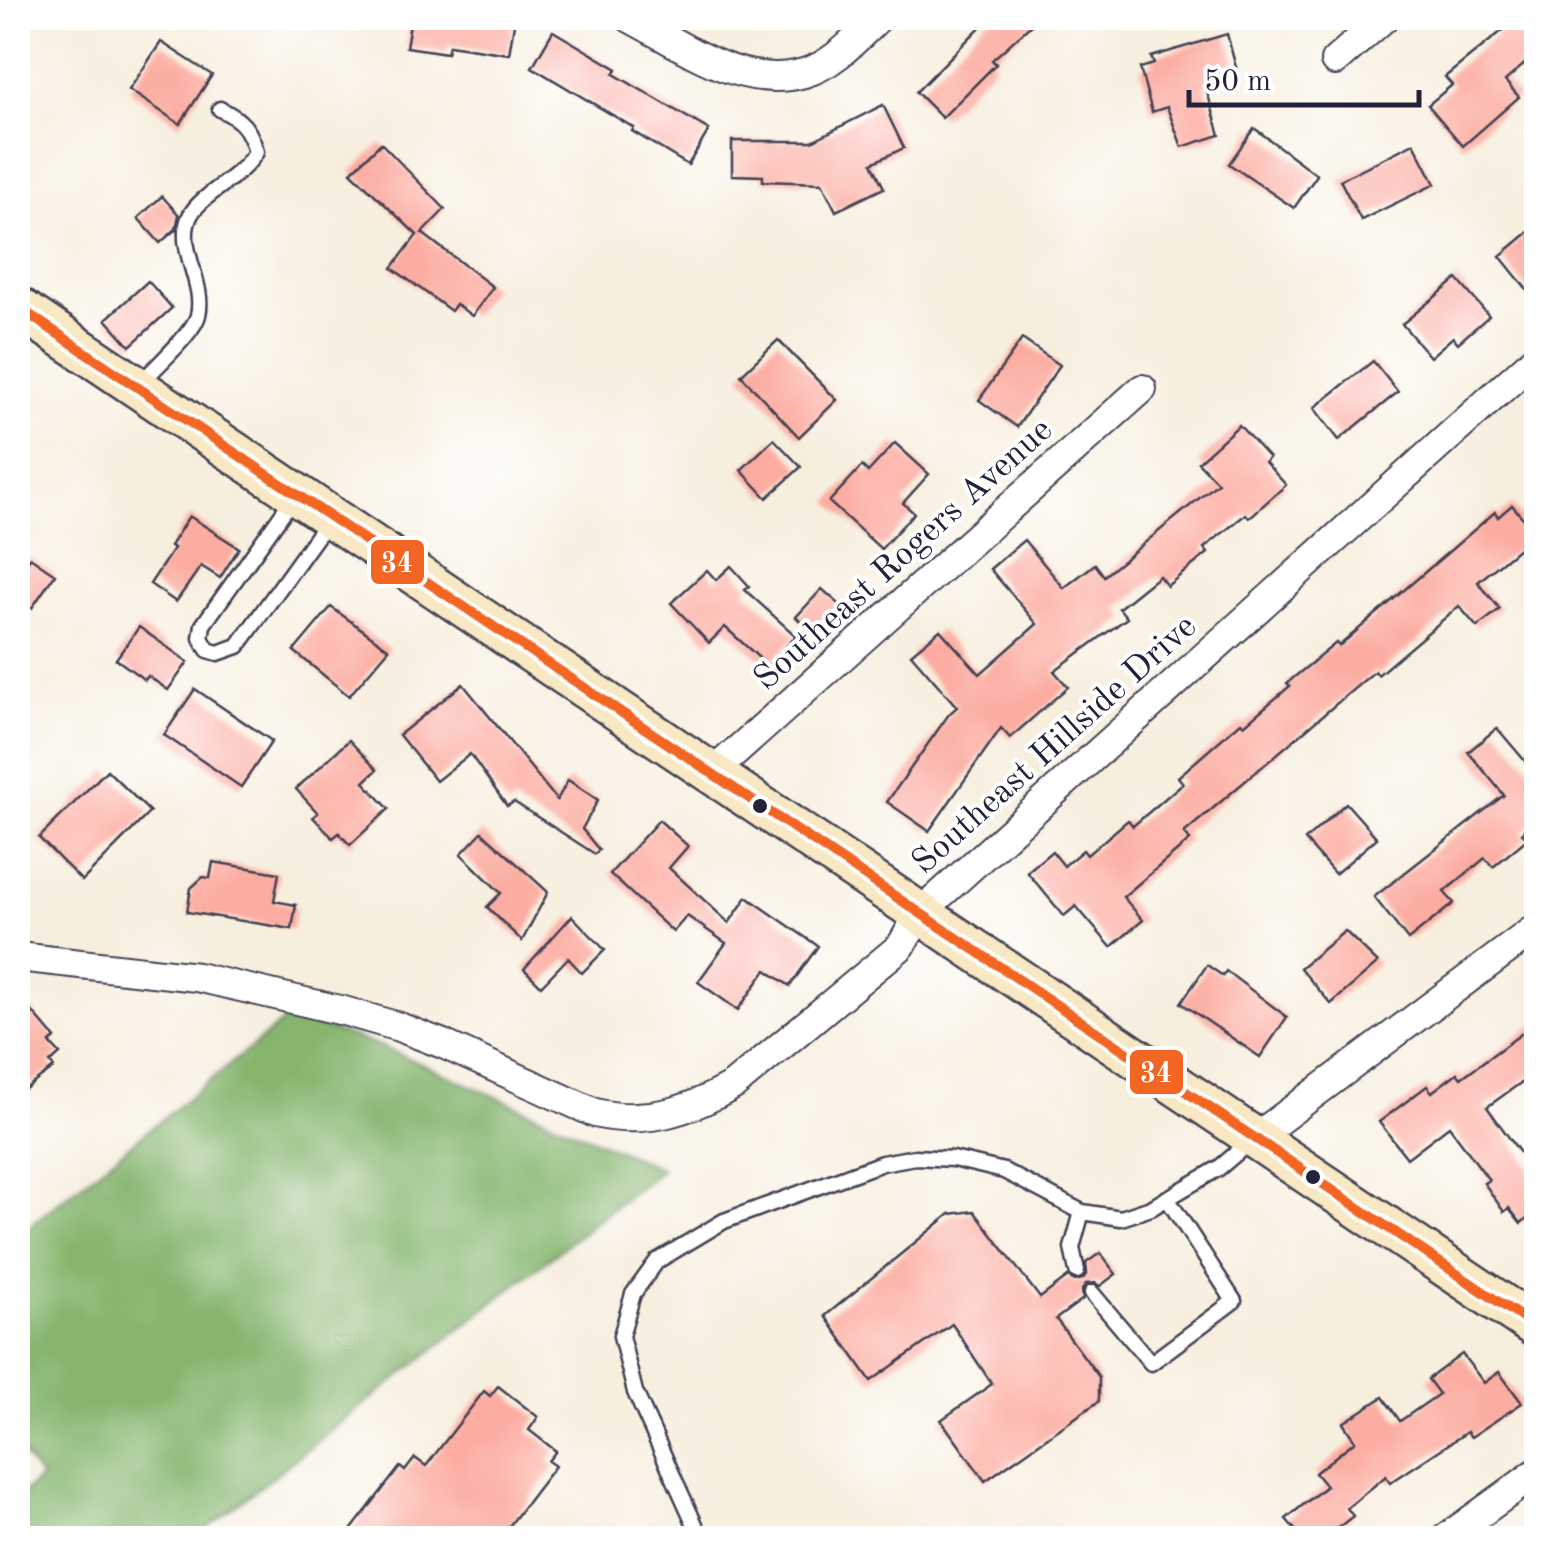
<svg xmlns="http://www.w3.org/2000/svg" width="1554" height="1556" font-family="'Old Standard TT',serif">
<rect width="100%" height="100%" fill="#fff"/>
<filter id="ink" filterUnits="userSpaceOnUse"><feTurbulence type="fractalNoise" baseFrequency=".01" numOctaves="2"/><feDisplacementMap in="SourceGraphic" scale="20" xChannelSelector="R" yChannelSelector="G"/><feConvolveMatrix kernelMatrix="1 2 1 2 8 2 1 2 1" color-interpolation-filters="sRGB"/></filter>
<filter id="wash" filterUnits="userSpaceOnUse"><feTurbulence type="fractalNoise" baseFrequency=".0048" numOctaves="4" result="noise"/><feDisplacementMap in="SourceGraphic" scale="40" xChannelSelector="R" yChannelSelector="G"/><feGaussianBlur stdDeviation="2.25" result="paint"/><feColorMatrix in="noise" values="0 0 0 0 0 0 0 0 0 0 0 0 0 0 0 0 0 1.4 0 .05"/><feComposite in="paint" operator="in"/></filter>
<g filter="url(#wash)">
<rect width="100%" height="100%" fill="#f7efde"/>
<polygon fill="#86b66e" stroke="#546c54" stroke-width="2.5" points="289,1017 375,1044 662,1169 195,1538 18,1538 18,1497 41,1478 18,1448 18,1235"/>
<g id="blocks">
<g fill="#fcaca0">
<polygon points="411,18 515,18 509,54 449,45 447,53 406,47"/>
<polygon points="989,18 1039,18 992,60 996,64 942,118 916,92"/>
<polygon points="1518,18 1536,18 1536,54 1505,81 1519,97 1463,146 1428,105 1452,85 1445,77"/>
<polygon points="553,31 617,69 614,74 709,130 688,165 632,131 634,128 532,67"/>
<polygon points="1227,34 1238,75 1205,85 1220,135 1182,147 1167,107 1152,112 1140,68 1154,64 1151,57"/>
<polygon points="161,42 212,75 180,124 129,90"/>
<polygon points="883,105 904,148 872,163 884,188 836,211 822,183 763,181 763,176 732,175 732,141 812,141"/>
<polygon points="1254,128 1317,175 1294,208 1229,164"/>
<polygon points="381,143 445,209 422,233 493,287 472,316 456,304 451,311 392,268 417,235 351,172"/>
<polygon points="1414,143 1435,184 1361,220 1340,180"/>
<polygon points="162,196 179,215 176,229 160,243 138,218"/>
<polygon points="1536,226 1536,301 1500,256"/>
<polygon points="1457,279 1489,316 1458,343 1453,337 1430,357 1402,324"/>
<polygon points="148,281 172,308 130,346 106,319"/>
<polygon points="1022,339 1060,365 1017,427 979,400"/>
<polygon points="778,340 837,400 799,437 741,375"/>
<polygon points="1373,361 1398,392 1339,440 1314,408"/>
<polygon points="1239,425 1269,458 1265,462 1286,485 1249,518 1246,514 1204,548 1208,553 1167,586 1159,576 1119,608 1127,618 1054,671 1068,687 1010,738 1001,728 929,831 887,802 949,714 957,707 911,654 940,630 980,674 1037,624 990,569 1024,540 1064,588 1095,564 1104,576 1218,483 1198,462"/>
<polygon points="774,439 801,467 767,498 741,470"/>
<polygon points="895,443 929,474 903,503 914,513 881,549 829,502 862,466 868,472"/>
<polygon points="1512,505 1536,534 1478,582 1500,609 1477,627 1459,606 1378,675 1375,671 1184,833 1190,840 1123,897 1143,920 1111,947 1076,906 1064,916 1027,872 1052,851 1064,866 1083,850 1087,855 1128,820 1133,826 1183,783 1178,777 1241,722 1244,725 1290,686 1287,683 1336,643 1339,646 1495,512 1498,517"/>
<polygon points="189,516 239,548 220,578 201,566 176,602 150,584 174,548 170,546"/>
<polygon points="18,556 27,563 30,557 55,574 32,608 18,599"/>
<polygon points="731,566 749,586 745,590 796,636 768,666 725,627 709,643 671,603 707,570 716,580"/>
<polygon points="822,589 846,610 819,639 796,617"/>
<polygon points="331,607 389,649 349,696 294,651"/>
<polygon points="139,627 188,662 168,690 148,676 145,680 116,659"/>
<polygon points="463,684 557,800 568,780 598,800 582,829 599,850 595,854 514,802 507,806 470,754 436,781 399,735"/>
<polygon points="195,689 272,741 241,787 164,735"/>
<polygon points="1497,728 1536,774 1536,821 1522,833 1527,839 1493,867 1485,858 1444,892 1454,903 1408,940 1374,897 1504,795 1468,752"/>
<polygon points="349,740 377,770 364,782 389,809 350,845 339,833 333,838 313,817 318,813 296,789"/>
<polygon points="107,770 150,812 82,881 39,838"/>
<polygon points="1346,803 1377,838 1335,874 1305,840"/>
<polygon points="659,820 688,846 669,868 729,923 747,897 818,946 790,986 766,970 738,1010 698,982 726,943 687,916 673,932 610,874"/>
<polygon points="482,832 548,892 522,941 487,907 501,893 461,854"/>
<polygon points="213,862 279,873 274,901 296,905 292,929 187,912 191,888 203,877 210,878"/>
<polygon points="572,916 605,950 582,973 568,958 541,986 524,969"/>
<polygon points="1345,931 1378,963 1331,1004 1300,968"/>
<polygon points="1207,965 1223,976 1226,971 1287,1017 1260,1057 1181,1003"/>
<polygon points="18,995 55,1038 50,1043 60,1054 50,1063 54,1068 18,1094"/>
<polygon points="1536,1023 1536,1072 1487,1107 1536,1175 1536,1212 1521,1223 1509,1208 1504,1212 1484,1183 1489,1180 1449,1126 1407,1158 1379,1122 1427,1086 1432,1092 1457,1073 1461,1078"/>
<polygon points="974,1211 1040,1298 1068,1277 1075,1281 1083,1279 1087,1273 1086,1263 1100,1253 1116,1274 1100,1286 1095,1283 1086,1284 1082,1290 1083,1299 1056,1319 1099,1377 1099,1401 985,1481 941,1420 992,1384 952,1324 871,1381 825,1316 950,1214"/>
<polygon points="1462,1354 1484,1383 1499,1372 1522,1403 1471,1437 1467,1432 1390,1483 1386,1476 1347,1508 1353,1516 1325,1538 1302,1538 1286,1519 1326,1486 1315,1473 1355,1441 1343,1423 1383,1397 1400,1421 1439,1394 1428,1379"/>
<polygon points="498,1386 538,1417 529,1430 556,1451 548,1461 555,1466 500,1538 345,1538 400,1467 405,1471 415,1458 426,1466 484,1391 490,1396"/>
</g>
</g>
</g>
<g filter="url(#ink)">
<use href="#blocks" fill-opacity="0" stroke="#424153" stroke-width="2.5"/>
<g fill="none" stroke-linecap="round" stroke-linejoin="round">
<g stroke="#424153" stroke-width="19">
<g id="lane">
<path d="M138,386c14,-16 56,-53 60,-71 8,-32 -23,-68 -8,-99 11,-22 50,-37 66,-64 -6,-23 -15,-33 -36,-43"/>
<polyline points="294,497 203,625 201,638 208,650 218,653 238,646 330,518"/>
<polyline points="1077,1271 1072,1248 1082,1212"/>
<polyline points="1092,1293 1151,1363 1234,1301 1167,1198"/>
<polyline points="701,1538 635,1392 621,1336 633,1294 657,1261 724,1221 882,1163 915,1157 953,1159 1004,1171 1082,1212 1121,1218 1151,1208 1219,1168 1252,1140"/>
</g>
</g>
<g stroke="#424153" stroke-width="32">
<g id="street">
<path d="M630,18c52,27 111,73 174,55 29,-8 53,-35 74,-55"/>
<polyline points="1335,61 1384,18"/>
<polyline points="712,773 1142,389"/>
<path d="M18,957l179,20 147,34 55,16 44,17 152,69c51,12 94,-2 139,-28l167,-139 19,-33 616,-555"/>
<polyline points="1255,1138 1536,928"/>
<polyline points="1446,1538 1536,1473"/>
</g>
</g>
<g stroke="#424153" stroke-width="45">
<polyline id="secondary" points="18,307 1536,1327"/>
</g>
<use href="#lane" stroke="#fff" stroke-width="14"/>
<use href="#street" stroke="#fff" stroke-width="28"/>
<use href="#secondary" stroke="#f8e8c3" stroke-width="40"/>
<g stroke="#fff" stroke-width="18">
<polyline id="bus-1" points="18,307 1536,1327"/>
</g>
<use href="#bus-1" stroke="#f26522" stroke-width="10"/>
</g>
</g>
<g fill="#22223b" stroke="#fff" stroke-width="4">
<circle cx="760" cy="806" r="9"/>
<circle cx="1313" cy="1177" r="9"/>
</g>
<g text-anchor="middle" stroke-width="8" stroke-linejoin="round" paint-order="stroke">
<g font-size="35" fill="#22223b" stroke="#fff">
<text transform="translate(902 553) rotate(-42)" y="12">Southeast Rogers Avenue</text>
<text transform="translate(1053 743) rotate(-42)" y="12">Southeast Hillside Drive</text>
</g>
</g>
<g stroke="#fff" stroke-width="4">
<rect x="369" y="538" width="57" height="48" rx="10" fill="#f26522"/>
<rect x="1128" y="1048" width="57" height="48" rx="10" fill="#f26522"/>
</g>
<g font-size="28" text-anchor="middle" font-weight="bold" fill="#fff">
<text x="397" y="572">34</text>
<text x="1156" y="1082">34</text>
</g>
<rect width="1554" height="1556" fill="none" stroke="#fff" stroke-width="60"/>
<path d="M1189 90v15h230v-15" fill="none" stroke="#22223b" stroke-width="5"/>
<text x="1204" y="90" font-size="30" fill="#22223b" stroke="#ffffff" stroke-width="8" paint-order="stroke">50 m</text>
</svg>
